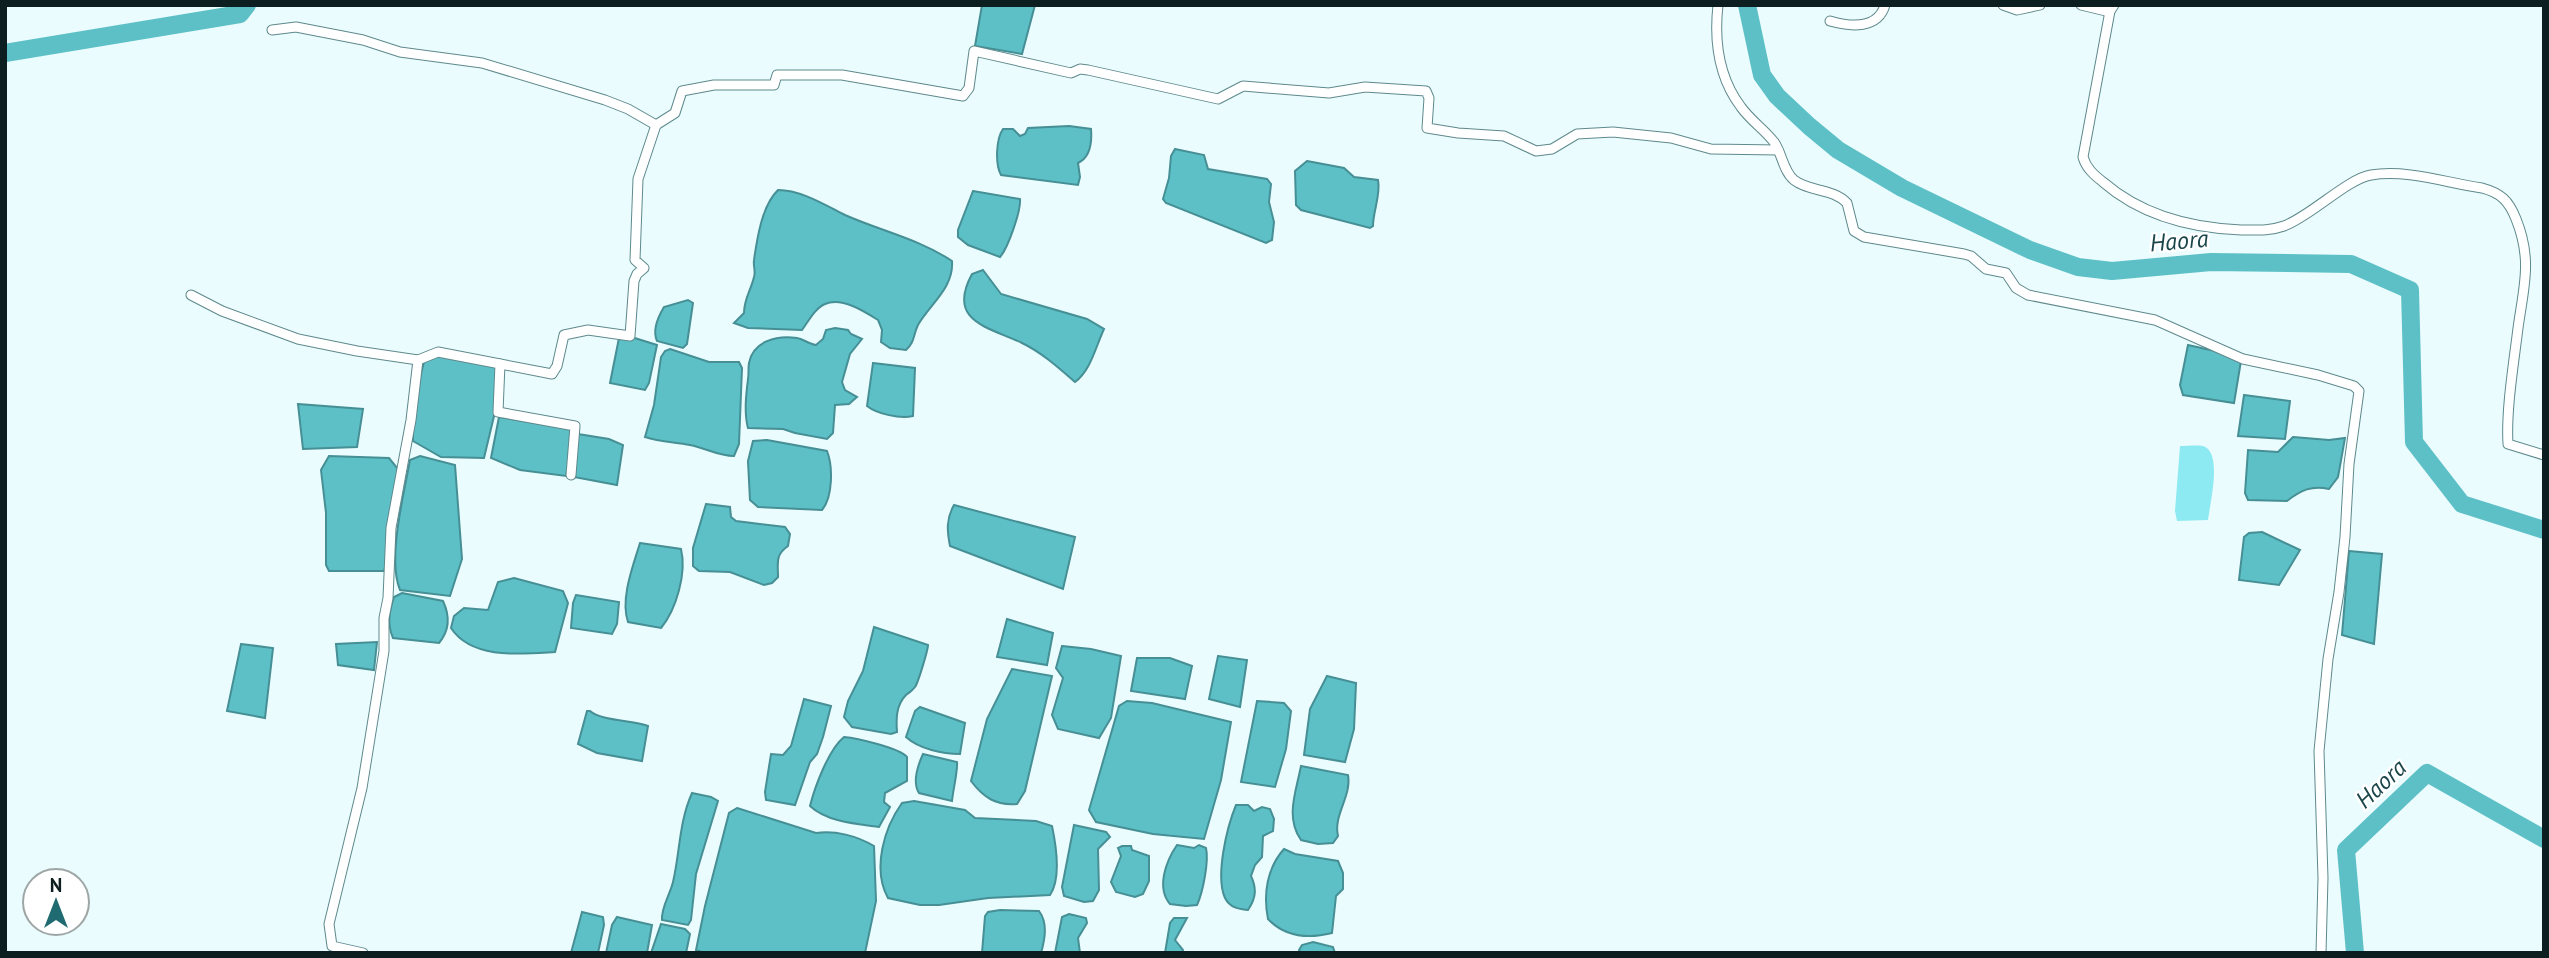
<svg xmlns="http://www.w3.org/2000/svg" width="2549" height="958" font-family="'PT Sans',sans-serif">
<rect width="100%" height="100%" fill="#eafcfe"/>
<path fill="#8eeaf2" d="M2180,446c7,0 16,-1 23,0 20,6 7,57 5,74l-31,1 -2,-10z"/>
<g fill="#5ec0c7" stroke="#458f95" stroke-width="2">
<polygon points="982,5 1035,5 1022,54 975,46"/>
<path d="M1069,126l22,3c1,13 0,28 -13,34l2,14 -2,8 -77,-10c-6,-11 -5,-36 2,-46h10l7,7 5,-2 3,-6z"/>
<polygon points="1175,149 1204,155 1208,169 1267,179 1271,184 1269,202 1274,222 1272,240 1266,243 1166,203 1163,199 1169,178 1171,156"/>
<path d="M1307,161l37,7 10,9 24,3c3,15 -5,31 -5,46l-3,2 -69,-18 -5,-5 -1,-34z"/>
<path d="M778,190c23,0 47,15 67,25 36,16 74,24 107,46 2,27 -22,43 -34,64 -5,10 -3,17 -12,25l-16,-2 -9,-6 1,-12 -4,-10c-14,-9 -36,-23 -53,-16 -10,4 -17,18 -23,26l-54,-2 -14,-5 10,-10c0,-14 7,-23 10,-36 2,-6 -1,-11 0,-17 3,-21 8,-55 24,-70z"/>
<path d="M973,191l47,8c1,12 -12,49 -20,58l-32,-12 -10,-8v-7z"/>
<path d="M983,270l18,24 86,25 17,10c-8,17 -13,41 -29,53 -16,-14 -34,-30 -53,-39 -33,-16 -76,-21 -50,-69z"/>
<path d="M688,300l5,3 -6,41 -4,4 -26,-7c-5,-11 1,-24 7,-34z"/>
<path d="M835,328l13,2 3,4 11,5 -12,15 -8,28 3,8 12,7 -8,7 -14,1 -2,28 -6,6 -32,-6 -12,-4 -35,-1c-4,-15 -2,-33 0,-49 1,-5 0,-11 1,-16 4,-22 28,-28 48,-25 6,1 12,6 19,7l7,-6 3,-9z"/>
<polygon points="625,335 657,345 649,383 645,390 610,383 619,338"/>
<polygon points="2188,345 2233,355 2241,361 2234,403 2183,395 2180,385"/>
<path d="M670,349l39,13h30l3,6 -3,76 -5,12c-16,0 -28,-8 -44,-11 -15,-3 -30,-3 -45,-8l9,-32 7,-48 4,-6z"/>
<polygon points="439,354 497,366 494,416 484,458 441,457 413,441 413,404 424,362"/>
<path d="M873,363l42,5 -2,48c-13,3 -36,-2 -46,-10z"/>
<polygon points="2244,395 2290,401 2285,439 2238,436"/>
<polygon points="298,404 363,409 357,447 303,449"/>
<polygon points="499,417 571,429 570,458 566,476 520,470 491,458"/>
<polygon points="578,434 609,439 623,445 617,485 574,477"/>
<path d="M2293,437l36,3 16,-2 -7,39 -9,12c-17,-4 -28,1 -42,12l-39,-1 -3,-7 3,-43 30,2z"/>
<path d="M767,440l60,11c6,15 6,46 -5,59l-64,-3 -8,-7 -2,-39 5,-20z"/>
<polygon points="329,456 389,458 398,469 390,550 384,571 329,571 326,565 326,513 321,470"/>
<path d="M420,456l35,9 7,94 -12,37 -50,-6c-13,-31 4,-96 10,-130z"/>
<path d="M706,504l24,3 1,10 5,4 49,6 5,7 -2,12c-13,9 -10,17 -10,31l-6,6 -8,2 -34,-13 -31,-1 -6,-5v-18z"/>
<path d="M954,505l121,32 -12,52 -113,-43c-3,-15 -4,-27 4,-41z"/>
<polygon points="2262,532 2300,550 2279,585 2239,580 2244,537 2249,533"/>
<path d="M640,543l41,6c6,24 -5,61 -20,79l-33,-6c-8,-23 5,-56 12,-79z"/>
<polygon points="2349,551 2382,554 2374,644 2342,635"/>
<path d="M514,578l49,13 5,12 -13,49c-33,2 -83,8 -104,-24l3,-12 10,-8 24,2 10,-28z"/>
<path d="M402,593l41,8c7,15 7,29 -4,42l-46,-5c-6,-14 -4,-26 1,-41z"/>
<polygon points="576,595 619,602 617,624 612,634 571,628 573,603"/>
<polygon points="1007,619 1053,633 1047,665 997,657"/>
<path d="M874,627l54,18c0,5 -10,38 -13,42 -4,5 -4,4 -9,8 -10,10 -10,24 -9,37l-6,2 -39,-7 -8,-10 4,-16 15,-30z"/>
<polygon points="377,642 374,670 338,665 336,644"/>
<polygon points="241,644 273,648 265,718 227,711"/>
<polygon points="1062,646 1091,649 1121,656 1111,718 1099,738 1058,729 1052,715 1063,678 1056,668"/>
<polygon points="1218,656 1247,660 1240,707 1209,699"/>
<polygon points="1137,658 1170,658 1192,666 1185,699 1131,691"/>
<path d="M1012,669l40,7 -27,115 -8,13c-21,2 -34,-7 -46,-23l16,-62z"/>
<polygon points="1327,676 1356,683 1354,729 1345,762 1304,755 1310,709"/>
<polygon points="804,699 831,706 823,737 817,754 810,762 795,805 766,800 765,792 771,754 783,755 791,746"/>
<polygon points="1127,701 1152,703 1231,722 1221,780 1204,839 1153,834 1096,822 1089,810 1119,706"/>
<polygon points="1257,701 1284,703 1291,711 1286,749 1275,787 1241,782"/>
<path d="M920,707l45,16 -5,31c-17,0 -41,-5 -54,-17l9,-26z"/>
<path d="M587,711h3c11,10 42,9 58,15l-6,35 -45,-8 -19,-9z"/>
<path d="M844,737c12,1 56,11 63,20v24l-22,12 -1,9 6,5 -11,20c-22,-3 -52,-5 -69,-21 5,-20 19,-57 34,-69z"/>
<path d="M923,754l34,8c1,8 -4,28 -5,39l-33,-8c-7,-11 -1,-28 4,-39z"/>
<path d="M1301,766l47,9c4,21 -15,40 -10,61l-5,7 -15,1 -17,-4c-16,-23 -5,-48 0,-74z"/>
<path d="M692,793l19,4 7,4 -22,73 -5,46 -3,5 -26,-5c-1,-13 8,-25 11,-38 7,-30 6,-60 19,-89z"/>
<path d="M914,801l51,9 10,8 61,3 16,5c4,19 9,53 -2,69l-62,3 -49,7h-19l-32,-7c-16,-29 -4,-70 14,-95z"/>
<path d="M1236,805h12l6,6 8,-4 8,2 4,10 -1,12 -10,5 -1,21 -7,8 -4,11c6,13 5,22 -3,34 -9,-1 -18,-2 -23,-12 -10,-22 2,-71 11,-93z"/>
<path d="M737,808l79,25c19,-3 41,3 58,13l2,55 -11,52h-161l-8,-3 9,-44 24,-93z"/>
<polygon points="1074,825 1106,832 1110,837 1098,849 1099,890 1093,901 1084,902 1064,896 1062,887"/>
<path d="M1177,845l17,3 5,-3 7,3c3,13 -3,44 -9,57l-11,1 -16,-2c-14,-16 -4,-43 7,-59z"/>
<polygon points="1122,846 1131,846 1132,850 1149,856 1149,881 1143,894 1135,897 1116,892 1111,882 1121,856 1118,848"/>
<path d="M1284,849l11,5 43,7 5,12v16l-7,7 -4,37c-24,6 -47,4 -64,-14 -5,-25 -1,-51 16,-70z"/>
<path d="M1000,910l39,1c9,12 6,28 2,42h-59l3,-37 3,-4z"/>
<polygon points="582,912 603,917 604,925 598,953 571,953"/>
<polygon points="1069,914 1086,918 1087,923 1078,938 1080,953 1055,953 1062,917"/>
<polygon points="617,917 652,925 647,953 606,953 612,925"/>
<polygon points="1174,918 1187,918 1175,940 1183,950 1182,953 1165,953 1170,923"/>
<polygon points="661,924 685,929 690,934 686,953 651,953"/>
<polygon points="1313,942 1333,947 1335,953 1301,953 1299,950 1302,945"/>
</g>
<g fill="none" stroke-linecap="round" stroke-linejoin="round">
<g stroke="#5ec0c7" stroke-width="18">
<polyline points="1747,5 1762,75 1777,96 1809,126 1838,150 1902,188 2030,250 2078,267 2112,271 2211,262 2351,264 2410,290 2414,442 2462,504 2544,530"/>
<polyline points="5,53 240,14 247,5"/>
<polyline points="2355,953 2346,850 2427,773 2544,839"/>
</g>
<g stroke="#5e898c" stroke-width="11">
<g id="street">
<path d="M1718,5c-4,36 1,73 23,102 9,13 23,22 33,35 8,11 9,29 20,38 15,12 39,8 53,23l7,28 10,6 100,17 7,2 15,13 20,4 10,15 12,7 127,25 88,39 75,16 36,11 5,5 -10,73 -4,73 -6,55 -11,67 -9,92 4,127 -2,75"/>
<polyline points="2003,5 2017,10 2040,5"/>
<polyline points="2081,5 2106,11 2110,11 2114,5"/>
<path d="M2110,11l-27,146c3,11 11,18 20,25 38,33 88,46 138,48 15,0 29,1 43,-4 27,-10 63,-47 87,-51 36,-6 76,8 111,13 19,5 27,13 34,31 18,44 6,73 1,117 -4,32 -11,76 -9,108l36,11"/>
<path d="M1830,21c21,6 48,8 55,-16"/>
<polyline points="272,30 296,27 363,40 400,52 482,63 605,100 628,109 656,125"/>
<polyline points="191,295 222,311 298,339 357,351 418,360 438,352 552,374 557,366 564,335 588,330 630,336 634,281 637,274 644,268 635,260 638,179 656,125 675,113 682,91 714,85 774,85 777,75 842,75 963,96 969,88 974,51 1071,73 1080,69 1088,70 1218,99 1243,86 1329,93 1365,87 1426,91 1429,98 1427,128 1458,133 1504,136 1536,151 1552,149 1577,134 1613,132 1671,138 1711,149 1778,150"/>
<polyline points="500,364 498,412 575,426 571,475"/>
<polyline points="363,953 332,946 329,924 362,788 384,651 384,618 388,598 391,528 411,420 418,360"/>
</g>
</g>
<use href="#street" stroke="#fff" stroke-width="9"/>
</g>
<g text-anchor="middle" stroke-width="5" stroke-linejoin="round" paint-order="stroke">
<g font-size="24" font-style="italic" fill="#1a464a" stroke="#fff">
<text transform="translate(2179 241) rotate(-5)" y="8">Haora</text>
<text transform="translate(2381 784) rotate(-43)" y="8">Haora</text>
</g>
</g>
<rect width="2549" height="958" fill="none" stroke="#0c1e1f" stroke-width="14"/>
<g transform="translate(56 902)"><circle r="33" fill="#ffffff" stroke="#9ea5a5" stroke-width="2"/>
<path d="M0-5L12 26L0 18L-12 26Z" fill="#1f6b71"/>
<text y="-10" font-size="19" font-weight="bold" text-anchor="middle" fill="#0c1e1f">N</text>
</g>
</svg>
